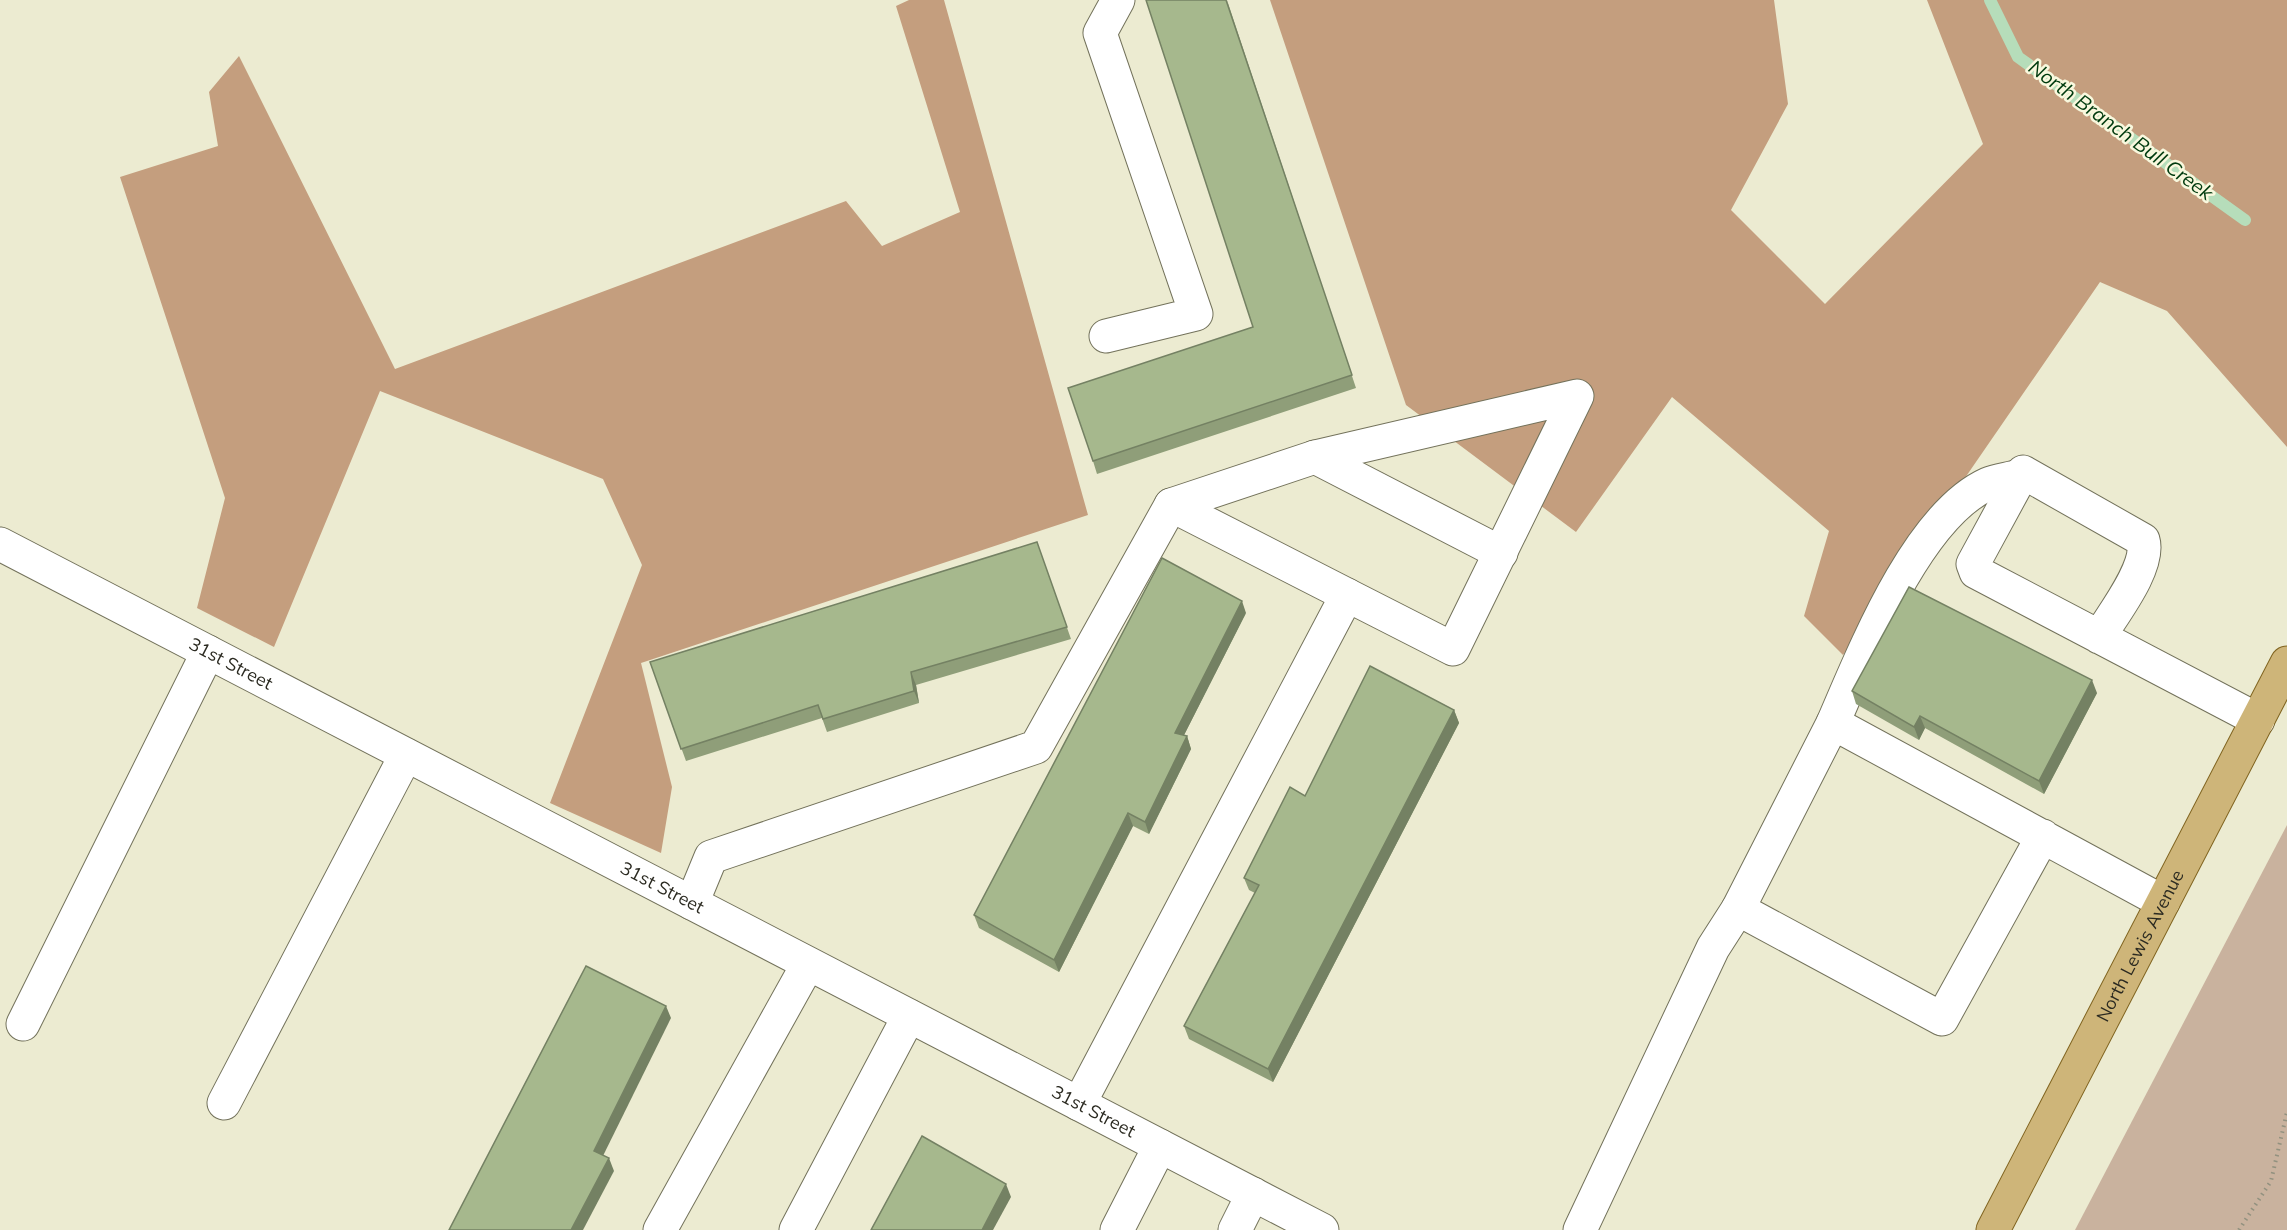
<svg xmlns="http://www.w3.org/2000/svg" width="2287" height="1230" font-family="Mulish,sans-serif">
<rect width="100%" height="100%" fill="#ecebd1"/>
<polygon fill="#c9b29e" points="2287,825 2287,1230 2075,1230"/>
<g fill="#c49e7e">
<polygon points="909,0 944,0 1088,515 641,663 672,787 661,853 550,803 642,565 603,479 380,391 274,647 197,608 225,498 120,177 218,146 209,92 239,56 395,369 846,201 882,246 960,212 896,6"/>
<polygon points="1270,0 1774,0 1788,104 1731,210 1825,304 1983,144 1927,0 2287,0 2287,447 2167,311 2100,282 1843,655 1804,616 1829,531 1672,397 1576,532 1406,405"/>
</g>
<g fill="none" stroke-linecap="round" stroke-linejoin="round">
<polyline stroke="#b6ddba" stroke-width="12" points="1990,0 2018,57 2245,220"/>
<g stroke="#73725b" stroke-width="35">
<g id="minor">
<polyline points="1106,336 1196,314 1100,33 1118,0"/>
<polyline points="1315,457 1501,553"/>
<polyline points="1171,505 1347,595"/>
<path id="s1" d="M0,544l1322,686"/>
<path d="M2099,637c14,-23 52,-71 44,-97l-120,-68 -50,92 3,8 282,148"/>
<path d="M1833,723c30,-69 84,-207 155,-239 9,-4 22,-5 31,-8"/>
<polyline points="2043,836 1942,1019 1738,909 1833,723 2163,902"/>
<polyline points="692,903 711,857 1036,747 1171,505 1315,457 1577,396 1453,649 1347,595 1079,1104"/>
<polyline points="23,1024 208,652"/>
<polyline points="224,1103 406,755"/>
<polyline points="660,1230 808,964"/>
<polyline points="796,1230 909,1016"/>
<polyline points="1117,1230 1160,1146"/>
<polyline points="1235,1230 1253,1194"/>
<polyline points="1580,1230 1713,948 1738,909"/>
</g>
</g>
<g stroke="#806420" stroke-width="35">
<g id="major">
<path id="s2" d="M1993,1230l294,-567"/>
</g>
</g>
<polyline stroke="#92917f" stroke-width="4" stroke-dasharray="1.5 4.5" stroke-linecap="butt" points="2239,1230 2271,1181 2287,1112"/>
<use href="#minor" stroke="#fff" stroke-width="33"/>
<use href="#major" stroke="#ceb579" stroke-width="33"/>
</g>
<g fill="#8f9e79">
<polygon points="1227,0 1356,388 1097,474 1093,461 1253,327"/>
<polygon points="1037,542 1071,639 916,685 919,703 827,732 822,718 686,761 650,662"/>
<polygon points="1246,613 1184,735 1187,736 1191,749 1149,834 1133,826 1059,972 979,928 974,915"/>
<polygon points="1852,691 2097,693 2044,794 1925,728 1919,740 1856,704"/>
<polygon points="1454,710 1459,723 1273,1082 1189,1039 1184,1026 1255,893 1249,890 1244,878 1305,796"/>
</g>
<g fill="#748163">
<polygon points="1242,601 1246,613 1179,745 1175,733"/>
<polygon points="911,672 916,685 919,703 914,691"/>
<polygon points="2092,680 2097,693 2044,794 2039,781"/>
<polygon points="1454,710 1459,723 1273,1082 1268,1069"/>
<polygon points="1920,716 1925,728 1919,740 1914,727"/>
<polygon points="1187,736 1191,749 1149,834 1145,822"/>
<polygon points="1128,813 1133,826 1059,972 1054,960"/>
<polygon points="666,1006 671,1018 599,1164 594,1151"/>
<polygon points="609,1158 614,1171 583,1230 571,1230"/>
<polygon points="1006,1184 1011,1197 993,1230 982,1230"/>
</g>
<g fill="#a6b88d" stroke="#748163" stroke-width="1.5">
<polygon points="1146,0 1226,0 1352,375 1093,461 1068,388 1253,327"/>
<polygon points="1037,542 1067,627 911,672 914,691 823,719 818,705 681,749 650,662"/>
<polygon points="1162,558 1242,601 1175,733 1187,736 1145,822 1128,813 1054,960 974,915"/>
<polygon points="1909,587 2092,680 2039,781 1920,716 1914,727 1852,691"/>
<polygon points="1370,666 1454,710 1268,1069 1184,1026 1259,885 1244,878 1290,787 1305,796"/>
<polygon points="586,966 666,1006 594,1151 609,1158 571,1230 449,1230"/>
<polygon points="922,1136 1006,1184 982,1230 871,1230"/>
</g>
<g text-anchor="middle" stroke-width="5" stroke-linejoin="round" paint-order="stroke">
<g font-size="18" fill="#2b2a21" stroke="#f9f8de">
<text dy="6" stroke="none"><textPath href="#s1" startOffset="260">31st Street</textPath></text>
<text dy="6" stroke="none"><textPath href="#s1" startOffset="746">31st Street</textPath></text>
<text dy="6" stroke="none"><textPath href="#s2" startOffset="320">North Lewis Avenue</textPath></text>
<text dy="6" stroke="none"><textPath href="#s1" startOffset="1232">31st Street</textPath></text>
</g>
<g font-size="20" font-style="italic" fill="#003b0f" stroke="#f9f8de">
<text transform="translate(2121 130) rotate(36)" y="7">North Branch Bull Creek</text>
</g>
</g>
</svg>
